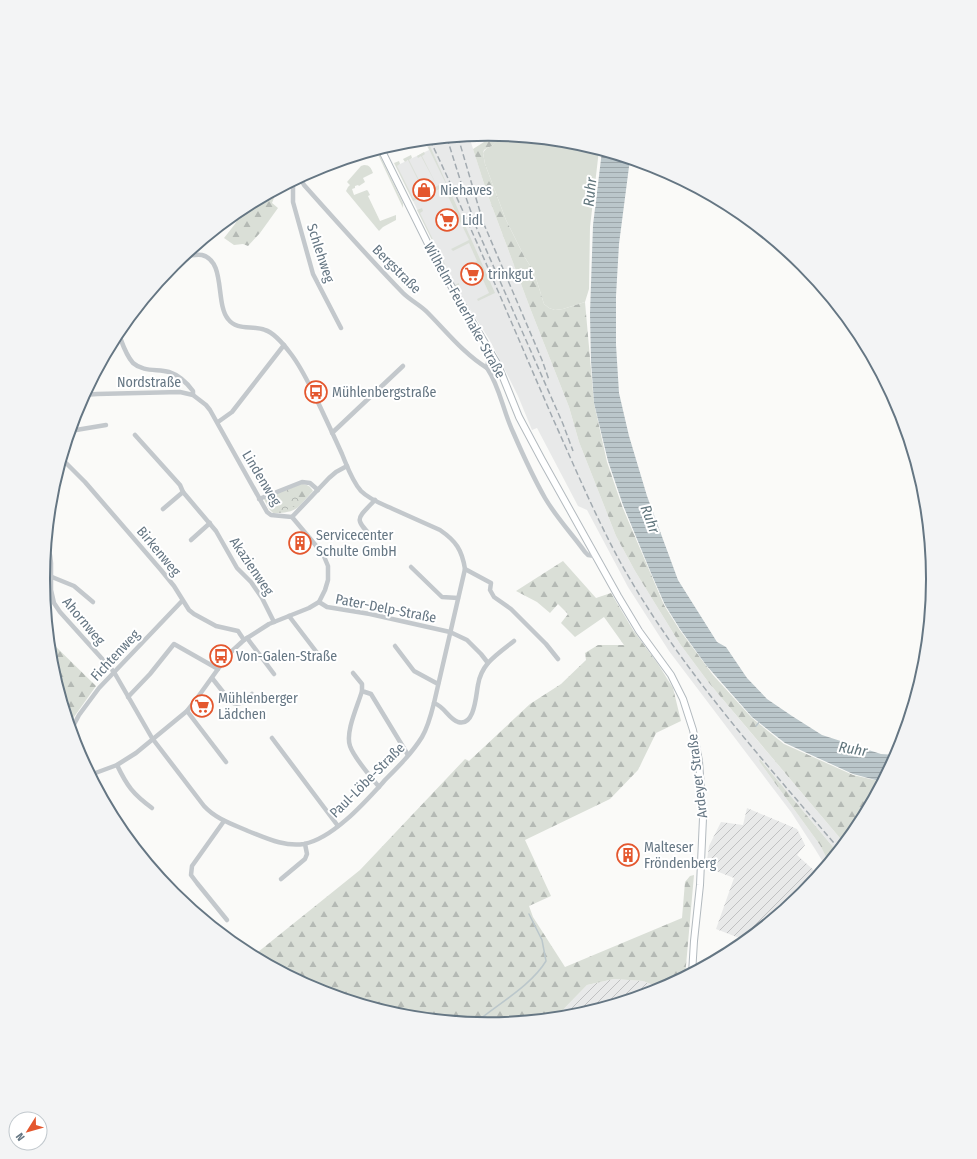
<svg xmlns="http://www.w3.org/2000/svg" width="977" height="1159" font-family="'Fira Sans Condensed',sans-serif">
<defs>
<pattern id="industrial-furrows" width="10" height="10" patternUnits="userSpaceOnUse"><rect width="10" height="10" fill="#e8e9e9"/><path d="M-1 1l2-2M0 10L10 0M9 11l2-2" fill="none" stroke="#c0c1c2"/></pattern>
<pattern id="forest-firs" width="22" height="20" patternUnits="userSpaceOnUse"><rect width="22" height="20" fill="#dadfd7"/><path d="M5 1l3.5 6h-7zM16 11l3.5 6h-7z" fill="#b4b9b4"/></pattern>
<pattern id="park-crowns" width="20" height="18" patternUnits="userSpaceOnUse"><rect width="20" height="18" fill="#dadfd7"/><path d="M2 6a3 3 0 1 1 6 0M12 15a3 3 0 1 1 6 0" fill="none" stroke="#b4b9b4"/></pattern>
<pattern id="water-rules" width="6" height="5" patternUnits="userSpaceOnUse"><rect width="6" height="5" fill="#bbc7cb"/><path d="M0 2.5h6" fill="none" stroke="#9ca6aa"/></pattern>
</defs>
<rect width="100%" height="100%" fill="#fafaf8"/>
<polygon fill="#e8e9e9" points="469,136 487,193 530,308 569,407 579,442 616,536 635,571 680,644 709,683 768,753 845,844 838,853 761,760 759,761 820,845 829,863 826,867 815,849 791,812 669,651 628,587 587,510 578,506 537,428 532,430 518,396 501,362 489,339 452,281 396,166 429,150 424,140"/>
<g fill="url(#industrial-furrows)">
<polygon points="747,808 797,829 805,845 797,855 819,875 803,895 747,941 716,929 734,878 706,867 709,846 721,822 743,825"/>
<polygon points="614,979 643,981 658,987 659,991 575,1016 554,1019 587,985"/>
</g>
<g fill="#dadfd7">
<polygon points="486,134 576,143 599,150 590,227 589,289 585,302 563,309 555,310 549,308 544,304 534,272 524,256 506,220 485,164 483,153 485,150 487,148 492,146 497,141"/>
<polygon points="430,146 495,293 478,301 477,299 489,293 475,262 477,261 469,243 453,251 451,249 469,240 447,194 447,186 428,147"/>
<polygon points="376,150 378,152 403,203 403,208"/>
<polygon points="424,152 425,154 422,156 437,186 441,184 442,188 435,191 433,188 437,186 421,156 418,158 417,156"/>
<polygon points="411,155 412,158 409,160 423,188 422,188 408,160 405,162 403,159"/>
<polygon points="399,161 400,164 397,166 413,198 416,196 418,199 413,201 394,163"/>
<path d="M364,165c6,0 7,3 9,8l-10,5 2,4 -6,4 -1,-1 -3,1v2l-3,1 2,6 13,-5 1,1 2,4 -2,1 12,25 16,-6v5l-13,7 -4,4 -33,-40 2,-4 2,-2 -3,-3 14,-16z"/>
<polygon points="422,208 423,211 420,213 455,285 459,283 459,286 456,287 452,280 417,210"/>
</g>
<g fill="url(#forest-firs)">
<polygon points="486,136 498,141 492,146 487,148 484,150 483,153 485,164 506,220 524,256 534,272 544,304 549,308 555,310 563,309 585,302 594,403 607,462 622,506 664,605 679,629 713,675 752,718 784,744 853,775 883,782 859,827 845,844 709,683 680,644 635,571 616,536 579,442 569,407 530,308 487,193 473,149 484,142"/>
<polygon points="271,193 274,198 272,203 278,208 260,233 248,246 243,244 234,245 224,238 235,224 241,213 239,211"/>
<path d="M301,484c6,0 9,2 12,7 -16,17 -15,22 -40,22l-4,-4 -5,-10z"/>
<polygon points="563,561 596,598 611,593 633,630 658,664 673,688 681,721 656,733 638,770 610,799 525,840 551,896 529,906 533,917 565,967 682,918 685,882 690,876 694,875 685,977 659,991 658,987 643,981 614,979 587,985 554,1019 488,1025 401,1016 318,991 253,956 360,870 465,759 469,761 530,704 561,684 586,660 585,653 598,645 624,645 604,617 575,637 561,623 568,614 558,604 550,613 537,602 516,591"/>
<polygon points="49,640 96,686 74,717 70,726 52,666"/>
<polygon points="760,759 838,853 829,863 820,845 759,761"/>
</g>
<path fill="url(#park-crowns)" d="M291,488l9,12c-10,11 -13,10 -27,11l-7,-13z"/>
<polygon fill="url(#water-rules)" points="602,151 630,159 619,244 616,296 616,345 619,393 629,436 647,496 678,580 717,642 726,647 747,678 767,699 792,716 822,735 881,754 897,755 883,782 853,774 785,743 752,717 706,665 680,629 665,605 651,573 623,505 608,461 594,403 591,361 590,314 593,225"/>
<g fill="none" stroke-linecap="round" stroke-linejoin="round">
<g stroke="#bbc7cb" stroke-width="1.5">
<polyline points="756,726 760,721"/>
<path d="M474,1024c22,-19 57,-38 72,-63l-4,-21 -13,-26"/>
</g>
<g stroke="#b3babf" stroke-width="8">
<polyline id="secondary" points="381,149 433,254 454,291 498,365 519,417 542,460 618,596 639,631 671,675 683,699 693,730 699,761 703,818 700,885 694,941 692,974"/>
</g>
<g stroke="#c3c8cc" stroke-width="4.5">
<path d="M300,178l4,7c32,36 65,73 99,108 7,7 17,12 24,19 19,19 37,42 60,56"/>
<polyline points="293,182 293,202 313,274 341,328"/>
<path d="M118,332c4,10 7,22 15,31 10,9 24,6 36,9 9,3 18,11 24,19v4"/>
<path d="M490,352l-3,16c13,19 16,43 26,64 10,23 20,45 32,66 11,19 27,36 40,54l3,3 7,1"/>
<polyline points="84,395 97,394 180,392 193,395 206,405 210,410 267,512 271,515 292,517 323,554 328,566 328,580 325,590 319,602 309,608 269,624 244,640 231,652 218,669 195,701 187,711 136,753 117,765 90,775"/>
<polyline points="218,422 232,412 284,345"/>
<polyline points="70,431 106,425"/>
<polyline points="332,433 403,366"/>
<polyline points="135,435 180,485 183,492 216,531 237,568 251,582 262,598 274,622"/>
<polyline points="62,459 85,482 161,570 174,586 189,610 194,614 216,626 238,631 244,640"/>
<polyline points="259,499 302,482 310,483 318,490"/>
<polyline points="163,509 183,492"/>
<polyline points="292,517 329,478 336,472 347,466"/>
<path d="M373,538c-19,-20 -17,-18 2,-38"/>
<polyline points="191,540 210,523"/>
<path d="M46,548l4,7 1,8v27l3,13 6,9 54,60 38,66 52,68c12,13 28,18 44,25 18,7 36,16 56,13 30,-6 62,-43 82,-65 13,-13 26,-26 36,-42 6,-10 9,-22 12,-34l31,-134c-3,-19 -9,-28 -25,-39 -16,-7 -31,-14 -47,-21 -11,-5 -23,-9 -32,-18 -9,-10 -14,-25 -19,-37 -9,-20 -18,-39 -27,-58 -7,-14 -14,-29 -24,-42 -6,-8 -16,-21 -26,-24 -13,-5 -28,1 -37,-11 -13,-16 -2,-58 -26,-64 -6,-1 -12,1 -18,1"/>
<polyline points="411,567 442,597 458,598"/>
<polyline points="465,569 491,583 490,590 494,597 511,609 546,644 558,659"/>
<polyline points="52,577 74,586 93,602"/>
<polyline points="319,602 327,607 370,614 450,632 467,640 481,654 488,663"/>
<polyline points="289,616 318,654"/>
<polyline points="247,638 274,674"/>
<polyline points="395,646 414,671 438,684"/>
<polyline points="353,673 362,684 362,691 371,694 408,755"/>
<path d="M212,678l19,24c9,5 15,-2 21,-8"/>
<path d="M362,691c-4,14 -17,41 -12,55 4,12 21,31 29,41"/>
<polyline points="128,697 150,674 174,644 218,669"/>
<path d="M434,703c11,4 14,15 24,19 17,5 18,-28 20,-37 1,-7 5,-16 10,-22 7,-8 17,-15 26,-22"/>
<polyline points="187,711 226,762"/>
<polyline points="71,730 79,715 99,688 182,601"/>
<polyline points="272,738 338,826"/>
<path d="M117,765c10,21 16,29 35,43"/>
<polyline points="224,821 192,866 191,875 197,883 227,920"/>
<polyline points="281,879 305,859 307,854 305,844"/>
</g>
<use href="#secondary" stroke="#fff" stroke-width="6"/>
<g stroke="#a2aab0" stroke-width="1.5" stroke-dasharray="6 3" stroke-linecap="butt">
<polyline points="458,137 483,222 542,360 549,380"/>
<polyline points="447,138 463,189 477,229 563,424 573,451"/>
<path d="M430,140c44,92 83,187 124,281 22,49 43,99 69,146 59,104 140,193 217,283"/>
</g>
</g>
<defs>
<g id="shop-ring" transform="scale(1.15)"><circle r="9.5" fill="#fff" stroke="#e4572e" stroke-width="1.5"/><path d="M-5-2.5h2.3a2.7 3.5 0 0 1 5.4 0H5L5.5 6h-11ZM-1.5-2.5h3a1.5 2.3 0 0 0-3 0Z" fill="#e4572e"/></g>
<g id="supermarket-ring" transform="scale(1.15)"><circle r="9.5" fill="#fff" stroke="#e4572e" stroke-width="1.5"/><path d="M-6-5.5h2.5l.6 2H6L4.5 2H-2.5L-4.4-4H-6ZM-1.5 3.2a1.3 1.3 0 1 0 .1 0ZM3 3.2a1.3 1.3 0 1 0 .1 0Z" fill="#e4572e"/></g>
<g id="bus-ring" transform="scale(1.15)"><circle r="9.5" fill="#fff" stroke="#e4572e" stroke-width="1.5"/><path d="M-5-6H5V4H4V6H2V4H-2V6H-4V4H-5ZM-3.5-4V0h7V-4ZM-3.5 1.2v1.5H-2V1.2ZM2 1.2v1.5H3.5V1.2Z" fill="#e4572e"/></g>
<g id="building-ring" transform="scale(1.15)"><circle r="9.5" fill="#fff" stroke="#e4572e" stroke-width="1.5"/><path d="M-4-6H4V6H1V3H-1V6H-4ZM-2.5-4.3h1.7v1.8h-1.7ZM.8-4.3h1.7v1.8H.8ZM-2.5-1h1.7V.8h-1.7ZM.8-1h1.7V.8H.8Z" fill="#e4572e"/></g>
</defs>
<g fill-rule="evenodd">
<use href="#shop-ring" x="424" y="190"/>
<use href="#supermarket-ring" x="447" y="220"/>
<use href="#supermarket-ring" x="472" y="274"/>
<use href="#bus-ring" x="316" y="392"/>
<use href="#building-ring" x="300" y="543"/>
<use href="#bus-ring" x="221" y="656"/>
<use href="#supermarket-ring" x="202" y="706"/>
<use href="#building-ring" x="628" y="855"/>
</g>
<g text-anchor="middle" stroke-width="4" stroke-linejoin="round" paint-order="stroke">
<g font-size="14" fill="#657683" stroke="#fff" text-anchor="start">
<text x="440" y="195">Niehaves</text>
<text x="462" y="225">Lidl</text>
<text x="488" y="279">trinkgut</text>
<text x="332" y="397">Mühlenbergstraße</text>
<text x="316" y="540">Servicecenter<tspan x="316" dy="16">Schulte GmbH</tspan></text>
<text x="236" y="661">Von-Galen-Straße</text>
<text x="218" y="703">Mühlenberger<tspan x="218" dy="16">Lädchen</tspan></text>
<text x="644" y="852">Malteser<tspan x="644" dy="16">Fröndenberg</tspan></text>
</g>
<g font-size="14" fill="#657683" stroke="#fff">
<text transform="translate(321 253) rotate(72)" y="5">Schlehweg</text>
<text transform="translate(397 269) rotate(45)" y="5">Bergstraße</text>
<text transform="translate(465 310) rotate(61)" y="5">Wilhelm-Feuerhake-Straße</text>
<text x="149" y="387">Nordstraße</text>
<text transform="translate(262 478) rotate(59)" y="5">Lindenweg</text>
<text transform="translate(159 551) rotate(50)" y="5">Birkenweg</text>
<text transform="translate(252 566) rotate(56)" y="5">Akazienweg</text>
<text transform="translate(386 608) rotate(11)" y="5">Pater-Delp-Straße</text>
<text transform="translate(84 621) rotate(50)" y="5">Ahornweg</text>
<text transform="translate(115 655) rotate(-47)" y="5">Fichtenweg</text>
<text transform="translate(697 776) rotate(-97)" y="5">Ardeyer Straße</text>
<text transform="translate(367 780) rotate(-45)" y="5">Paul-Löbe-Straße</text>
</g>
<g font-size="15" font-style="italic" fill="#60757c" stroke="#fff">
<text transform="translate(590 192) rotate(-84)" y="5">Ruhr</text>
<text transform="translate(650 519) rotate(70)" y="5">Ruhr</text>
<text transform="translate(853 749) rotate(10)" y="5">Ruhr</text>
</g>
</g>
<path d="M0 0H977V1159H0ZM50 579a438 438 0 1 1 876 0a438 438 0 1 1-876 0Z" fill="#f3f4f5" fill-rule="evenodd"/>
<path fill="none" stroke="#657683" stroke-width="2" d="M50 579a438 438 0 1 1 876 0a438 438 0 1 1-876 0Z"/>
<g transform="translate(28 1131) rotate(233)"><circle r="19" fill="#ffffff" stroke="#c1c8cd"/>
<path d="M0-3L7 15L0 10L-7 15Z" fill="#e4572e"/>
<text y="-6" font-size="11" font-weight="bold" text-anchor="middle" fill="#657683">N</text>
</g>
</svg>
